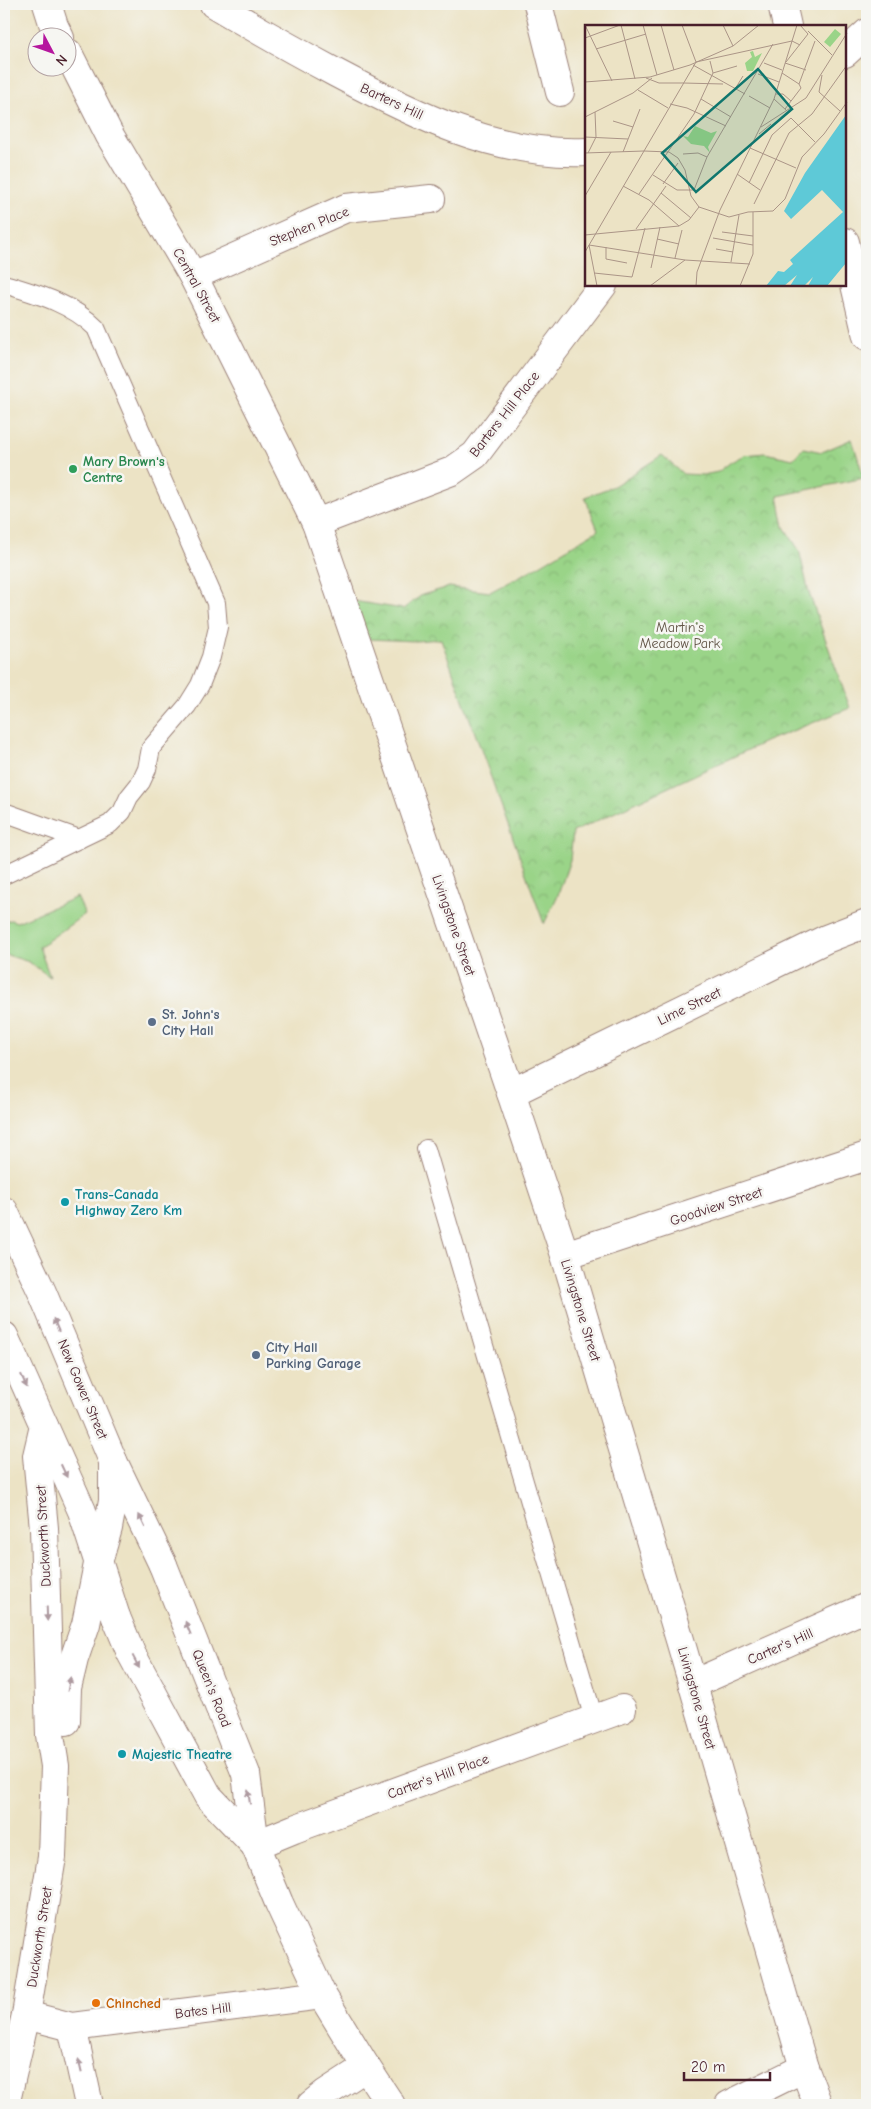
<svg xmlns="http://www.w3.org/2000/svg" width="871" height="2109" font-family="'Comic Neue',sans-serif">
<defs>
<pattern id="park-crowns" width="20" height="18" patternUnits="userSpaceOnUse" patternTransform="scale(1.25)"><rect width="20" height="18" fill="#9ad488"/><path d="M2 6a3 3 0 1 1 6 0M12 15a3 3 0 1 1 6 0" fill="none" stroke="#86b676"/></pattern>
</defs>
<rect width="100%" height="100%" fill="#f6f6f2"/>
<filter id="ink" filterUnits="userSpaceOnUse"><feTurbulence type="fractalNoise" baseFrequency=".02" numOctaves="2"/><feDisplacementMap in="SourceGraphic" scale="10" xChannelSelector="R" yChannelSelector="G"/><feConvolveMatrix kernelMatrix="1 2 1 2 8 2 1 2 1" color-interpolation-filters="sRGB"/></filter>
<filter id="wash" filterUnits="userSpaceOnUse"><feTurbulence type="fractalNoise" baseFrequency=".0096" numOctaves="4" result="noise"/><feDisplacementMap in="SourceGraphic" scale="20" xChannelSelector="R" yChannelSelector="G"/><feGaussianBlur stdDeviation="1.12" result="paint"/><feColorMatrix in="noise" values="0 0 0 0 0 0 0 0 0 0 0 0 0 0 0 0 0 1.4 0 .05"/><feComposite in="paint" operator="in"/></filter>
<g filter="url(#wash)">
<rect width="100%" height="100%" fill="#ece3c5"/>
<polygon fill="#9ad488" stroke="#727a5a" points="77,897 85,914 39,947 50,977 29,962 4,954 4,921 11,920 17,922"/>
<polygon fill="url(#park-crowns)" stroke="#727a5a" points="852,439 864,478 778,496 784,527 799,550 809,593 850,708 767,741 573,832 570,860 558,895 544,924 441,639 416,641 367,639 347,600 403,609 422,595 449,587 490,592 535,568 598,530 585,497 614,486 662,455 683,474 703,475 718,472 731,462 744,455 765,453 793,459 803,448 822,452"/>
</g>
<g filter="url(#ink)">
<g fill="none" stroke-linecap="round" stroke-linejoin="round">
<g stroke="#9b8178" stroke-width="20">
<g id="lane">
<path d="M4,284c33,10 67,19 92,44l120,275 2,24 -7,30 -11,28 -13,21 -36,42 -4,21 -6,13 -12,15 -7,15 -12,12 -106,51"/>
<polyline points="4,812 79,839"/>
<polyline points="426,1149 594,1719"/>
</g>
</g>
<g stroke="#9b8178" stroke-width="30">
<g id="street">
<polyline points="47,4 54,26 60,38"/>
<polyline points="538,4 560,92"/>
<polyline points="782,4 787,26"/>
<polyline points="68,53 109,134 193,276 316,523 511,1093 565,1255 680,1640 804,2068 818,2105"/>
<polyline points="845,242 867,336"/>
<polyline points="193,276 346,208 431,199"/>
<polyline points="316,523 452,471 475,455 603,285"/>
<polyline points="511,1093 826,939 867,923"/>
<polyline points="565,1255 867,1156"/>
<polyline points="693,1684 867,1607"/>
<polyline points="255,1845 294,1829 622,1709"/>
<polyline points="26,2015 72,2027 322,1995"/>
<polyline points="72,2027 89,2105"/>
<polyline points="311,2105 326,2093 366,2067"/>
<polyline points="729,2105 804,2068"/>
</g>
</g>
<g stroke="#9b8178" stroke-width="30">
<g id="secondary">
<path d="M214,4c40,24 81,47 122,69 77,41 161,83 250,79"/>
<polyline points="845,53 867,33"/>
<polyline points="163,1565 246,1774 255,1845 279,1903 322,1995 366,2067 391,2105"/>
<polyline points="116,1617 131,1653 208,1796 255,1845"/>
<polyline points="66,1721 67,1688 74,1659 86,1624 99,1559 108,1528 113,1501 113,1461"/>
<polyline points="5,2105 26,2015 52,1857 55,1766 50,1735 44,1528 37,1456 44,1426"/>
</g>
</g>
<g stroke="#9b8178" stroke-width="30">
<g id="primary">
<polyline points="4,1211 42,1292 113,1461 163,1565"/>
<polyline points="4,1336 82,1511 116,1617"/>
</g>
</g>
<use href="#lane" stroke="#fff" stroke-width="18"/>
<use href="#street" stroke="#fff" stroke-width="28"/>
<use href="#secondary" stroke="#fff" stroke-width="28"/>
<use href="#primary" stroke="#fff" stroke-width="28"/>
</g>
<defs><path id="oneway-solid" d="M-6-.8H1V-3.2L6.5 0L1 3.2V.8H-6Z" transform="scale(1.25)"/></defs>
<g fill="#ae9aa0">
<use href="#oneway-solid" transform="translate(56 1325) rotate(-113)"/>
<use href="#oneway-solid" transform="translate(24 1381) rotate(66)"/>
<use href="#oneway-solid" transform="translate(64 1471) rotate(65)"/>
<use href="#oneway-solid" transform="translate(142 1521) rotate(-116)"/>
<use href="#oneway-solid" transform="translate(47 1614) rotate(88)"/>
<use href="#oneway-solid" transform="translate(188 1628) rotate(-112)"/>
<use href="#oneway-solid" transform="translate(136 1662) rotate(62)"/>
<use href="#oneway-solid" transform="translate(69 1684) rotate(-79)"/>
<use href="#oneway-solid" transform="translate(249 1797) rotate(-98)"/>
<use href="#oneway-solid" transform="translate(80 2066) rotate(-103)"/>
</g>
</g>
<circle fill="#2e9e5b" stroke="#f6f6f2" stroke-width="2" cx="73" cy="469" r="5"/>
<g fill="#5c6f8a" stroke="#f6f6f2" stroke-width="2">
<circle cx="152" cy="1022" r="5"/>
<circle cx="256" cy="1355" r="5"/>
</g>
<g fill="#0f9aa8" stroke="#f6f6f2" stroke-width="2">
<circle cx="65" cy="1202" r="5"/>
<circle cx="122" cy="1754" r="5"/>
</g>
<circle fill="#e8710a" stroke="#f6f6f2" stroke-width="2" cx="96" cy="2003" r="5"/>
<g text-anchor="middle" stroke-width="5" stroke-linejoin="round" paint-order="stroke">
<g font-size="14" fill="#4a1f2b" stroke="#f6f6f2">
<text transform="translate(392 101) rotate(25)" y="5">Barters Hill</text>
<text transform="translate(309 226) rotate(-22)" y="5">Stephen Place</text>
<text transform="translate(197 285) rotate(61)" y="5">Central Street</text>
<text transform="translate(504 414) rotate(-52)" y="5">Barters Hill Place</text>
<text transform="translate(454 925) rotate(71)" y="5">Livingstone Street</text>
<text transform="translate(689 1006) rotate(-26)" y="5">Lime Street</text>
<text transform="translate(716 1206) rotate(-18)" y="5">Goodview Street</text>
<text transform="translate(581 1310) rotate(73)" y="5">Livingstone Street</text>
<text transform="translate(83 1389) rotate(67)" y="5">New Gower Street</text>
<text transform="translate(43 1536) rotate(-93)" y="5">Duckworth Street</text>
<text transform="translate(780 1646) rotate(-24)" y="5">Carter's Hill</text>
<text transform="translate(212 1688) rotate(68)" y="5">Queen's Road</text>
<text transform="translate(697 1698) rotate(74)" y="5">Livingstone Street</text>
<text transform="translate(438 1776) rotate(-20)" y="5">Carter's Hill Place</text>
<text transform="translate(39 1937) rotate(-81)" y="5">Duckworth Street</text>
<text transform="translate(203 2010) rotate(-7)" y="5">Bates Hill</text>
</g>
<g font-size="14" font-weight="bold" fill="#27864d" stroke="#f6f6f2" text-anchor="start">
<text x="83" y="466">Mary Brown's<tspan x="83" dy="16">Centre</tspan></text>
</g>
<g font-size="14" fill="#625547" stroke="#f6f6f2">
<text x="680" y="632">Martin's<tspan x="680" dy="16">Meadow Park</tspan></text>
</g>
<g font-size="14" font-weight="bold" fill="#4e5e75" stroke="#f6f6f2" text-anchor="start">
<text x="162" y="1019">St. John's<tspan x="162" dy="16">City Hall</tspan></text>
<text x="266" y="1352">City Hall<tspan x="266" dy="16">Parking Garage</tspan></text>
</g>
<g font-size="14" font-weight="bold" fill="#0d838f" stroke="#f6f6f2" text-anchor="start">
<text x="75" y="1199">Trans-Canada<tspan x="75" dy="16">Highway Zero Km</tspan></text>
<text x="132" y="1759">Majestic Theatre</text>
</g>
<g font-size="14" font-weight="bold" fill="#c56008" stroke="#f6f6f2" text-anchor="start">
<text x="106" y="2008">Chinched</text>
</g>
</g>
<g transform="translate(585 25)">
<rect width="261" height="261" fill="#ece3c5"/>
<path d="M250,4l6,5 -11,13 -6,-5z" fill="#9ad488"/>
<path d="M168,26l2,6 7,-4 -9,18h-6l-2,-8 7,-6 -2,-5zM110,101l16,7 6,-2 -9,16 2,6 -6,-7 -13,-2 -8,-8 5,1z" fill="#9ad488"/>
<path d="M261,90v148l-19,23h-19l5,-9 -9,9h-14l7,-11 -13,11h-18l12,-15 6,1 9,-8 -3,-4 53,-48 -21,-22 -31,29 -7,-8 21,-38z" fill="#5ec9d7"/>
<path fill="none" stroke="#ab9587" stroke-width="1" d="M0,0l27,56M36,0l14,54M58,0l14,50M76,0l13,45M97,0l14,37 96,-21 8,4M138,0l10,21M223,6l24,24M0,13l35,-13M11,24l50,-15M201,37l22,-28 -8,-9M179,38l18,7M200,38l21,7M108,40l52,29M128,48l24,-7M197,48l17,11M173,49l21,8M237,50l-3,17 21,19M61,53l13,5h24M0,57l65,-5 40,-12 43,-19 26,-21M98,58l40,1M150,64l8,-13M53,65l30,18M191,69h7l8,7M164,71l21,12M116,74l30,18M189,74l13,12M85,79l17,4 39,18M200,84l16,-21 -2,-4 16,-43M0,92l48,-24 19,-15M28,96l20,6M176,102l45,-29 41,-65M174,109l12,-10M0,112l43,2M165,123l46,20M59,126l25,1 9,6 7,12 6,26 8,11 30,10 19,-5 25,-1 12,-12 17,-42 22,-23 23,-32M38,127l17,-43M0,128l59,-2M3,128l8,-16 -1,-25M98,129l15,-1 9,4M152,149l23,16M68,150l24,15h17l13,-33 66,-113M164,158l23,-48 19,-17 24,24M78,159l15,-21M38,161l26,14 30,26M76,168l30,25M54,169l55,-80 19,-41 -3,-12M0,171l26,-44M169,179l35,-71 23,-19 35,-49M51,204l30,-43M137,207l31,4M0,210l94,-9 10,-6 10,-13M128,213l40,7M72,214l22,5M21,222v12l21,4M131,224l17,3M0,227l111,-190M90,233l7,-28M146,237l8,-47M66,243l9,-41M9,248l38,4 13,-49M12,261l-8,-41 96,15 65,4M65,261l35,-26M111,261l1,-14 23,-62 54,-111 23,-74M155,261l13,-32v-42"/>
<path fill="#0f766e" fill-opacity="0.15" stroke="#0f766e" stroke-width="2.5" d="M173,44l34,40 -96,83 -34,-39z"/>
<rect width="261" height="261" fill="none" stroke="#4a1f2b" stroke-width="2.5"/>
</g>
<rect width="871" height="2109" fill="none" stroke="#f6f6f2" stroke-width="20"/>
<g transform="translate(52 52) rotate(131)"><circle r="24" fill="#f6f6f2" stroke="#b1a0a2"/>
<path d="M0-4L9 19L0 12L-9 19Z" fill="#b5179e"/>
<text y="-8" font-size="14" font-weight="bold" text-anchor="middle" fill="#4a1f2b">N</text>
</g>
<path d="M684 2072v8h86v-8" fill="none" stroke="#4a1f2b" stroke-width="2.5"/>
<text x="691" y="2072" font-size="15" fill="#4a1f2b" stroke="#f6f6f2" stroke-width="4" paint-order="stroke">20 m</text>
</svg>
